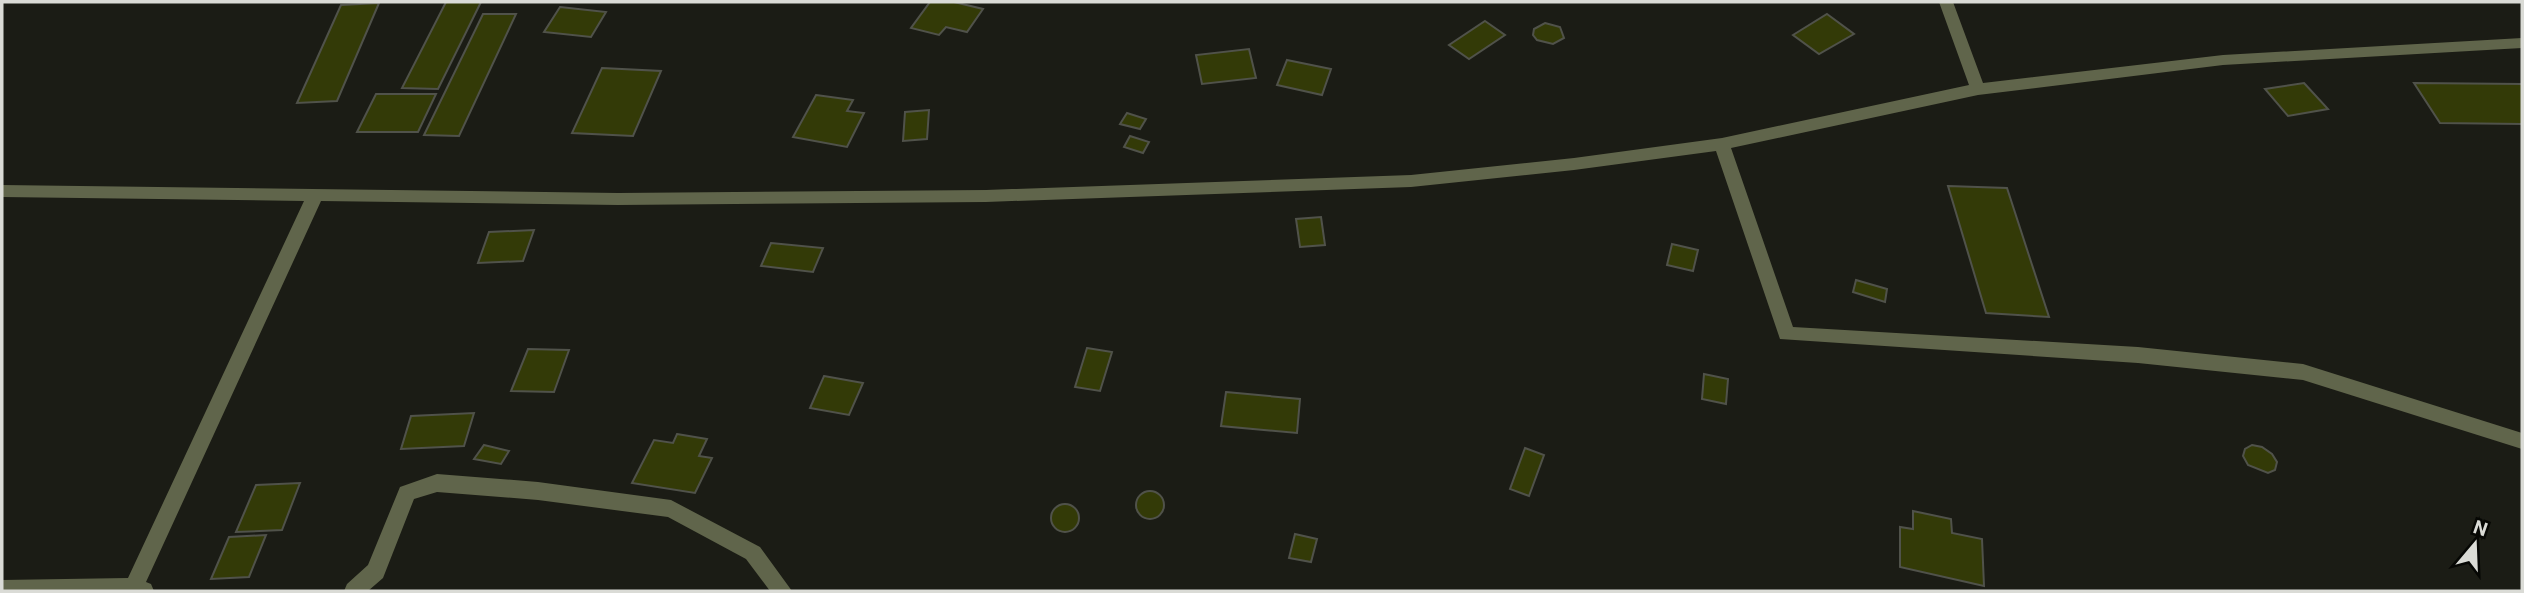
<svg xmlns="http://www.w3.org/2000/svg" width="2524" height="593" font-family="Roboto,sans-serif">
<rect width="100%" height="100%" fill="#1b1c15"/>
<g fill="#333a07" stroke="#50524a" stroke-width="2">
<polygon points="446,2 481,2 438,89 402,88"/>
<polygon points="930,2 954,2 983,9 967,32 946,27 939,35 911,28"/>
<polygon points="379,3 337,101 297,103 341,5"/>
<polygon points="560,7 606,12 591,37 544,32"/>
<polygon points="483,14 516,14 459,136 424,135"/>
<polygon points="1827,14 1854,34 1819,54 1793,35"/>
<polygon points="1485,21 1505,35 1469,59 1449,45"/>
<polygon points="1545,23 1560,27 1564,38 1553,44 1537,40 1533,35 1534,29"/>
<polygon points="1249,49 1256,78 1202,84 1196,55"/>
<polygon points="1287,60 1331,69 1322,95 1277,85"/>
<polygon points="602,68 661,71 633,136 572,133"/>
<polygon points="2304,83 2328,109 2288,116 2265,89"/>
<polygon points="2414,83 2522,84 2522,124 2440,123"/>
<polygon points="376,94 436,94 418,132 357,132"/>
<polygon points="816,95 853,100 847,111 864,113 847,147 793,137"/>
<polygon points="929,110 927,139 903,141 905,112"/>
<polygon points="1127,113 1146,119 1140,129 1120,124"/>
<polygon points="1130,136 1149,142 1143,153 1124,147"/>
<polygon points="1948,186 2007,188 2049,317 1986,313"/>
<polygon points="1321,217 1325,245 1300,247 1296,219"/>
<polygon points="534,230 523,261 478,263 489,232"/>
<polygon points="771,243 823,248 813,272 761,266"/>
<polygon points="1672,244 1698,250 1693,271 1667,265"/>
<polygon points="1856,280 1887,289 1885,302 1853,292"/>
<polygon points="1087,348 1112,352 1100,391 1075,387"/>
<polygon points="528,349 569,350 554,392 511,391"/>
<polygon points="1704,374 1728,379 1726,404 1702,399"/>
<polygon points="824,376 863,383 849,415 810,408"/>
<polygon points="1226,392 1300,399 1297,433 1221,426"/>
<polygon points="474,413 464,446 401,449 411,416"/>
<polygon points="677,434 707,439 699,456 712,458 695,493 632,483 654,440 673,443"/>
<polygon points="484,445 509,451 501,464 474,459"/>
<polygon points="2252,445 2262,447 2272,454 2277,462 2275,470 2268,473 2248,465 2243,456 2245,449"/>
<polygon points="1525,448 1544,455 1529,496 1510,489"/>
<polygon points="300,483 282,530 236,532 256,485"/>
<circle cx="1150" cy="505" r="14"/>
<circle cx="1065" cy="518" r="14"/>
<polygon points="1913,511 1951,519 1952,533 1982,539 1984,586 1900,567 1900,527 1913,529"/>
<polygon points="1295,534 1317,539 1311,562 1289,558"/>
<polygon points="266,535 249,577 211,579 229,537"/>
</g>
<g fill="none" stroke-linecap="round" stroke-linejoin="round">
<g fill="#60654b" fill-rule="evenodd">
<polygon points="1939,2 1953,2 1983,83 2223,55 2522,38 2522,48 2223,65 1978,95 1731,148 1793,327 2138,347 2303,364 2522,433 2522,449 2303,380 2138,363 1780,339 1716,151 1574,170 1411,187 986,202 618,205 321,201 146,582 151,584 154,591 2,591 2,580 128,578 304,201 2,197 2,185 618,193 986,190 1411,175 1574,158 1722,138 1969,85"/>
<polygon points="437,474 538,482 671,500 760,547 792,591 770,591 746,559 668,517 538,500 437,492 414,499 383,578 368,591 344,591 347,584 368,565 400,487"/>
</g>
</g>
<rect width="2524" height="593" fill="none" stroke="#dadbd6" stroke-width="7"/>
<g transform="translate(2475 544) rotate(19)" stroke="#060704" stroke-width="5" paint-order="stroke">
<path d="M0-5L12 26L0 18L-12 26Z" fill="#dadbd6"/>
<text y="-10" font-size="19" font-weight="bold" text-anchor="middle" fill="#dadbd6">N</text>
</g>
</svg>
